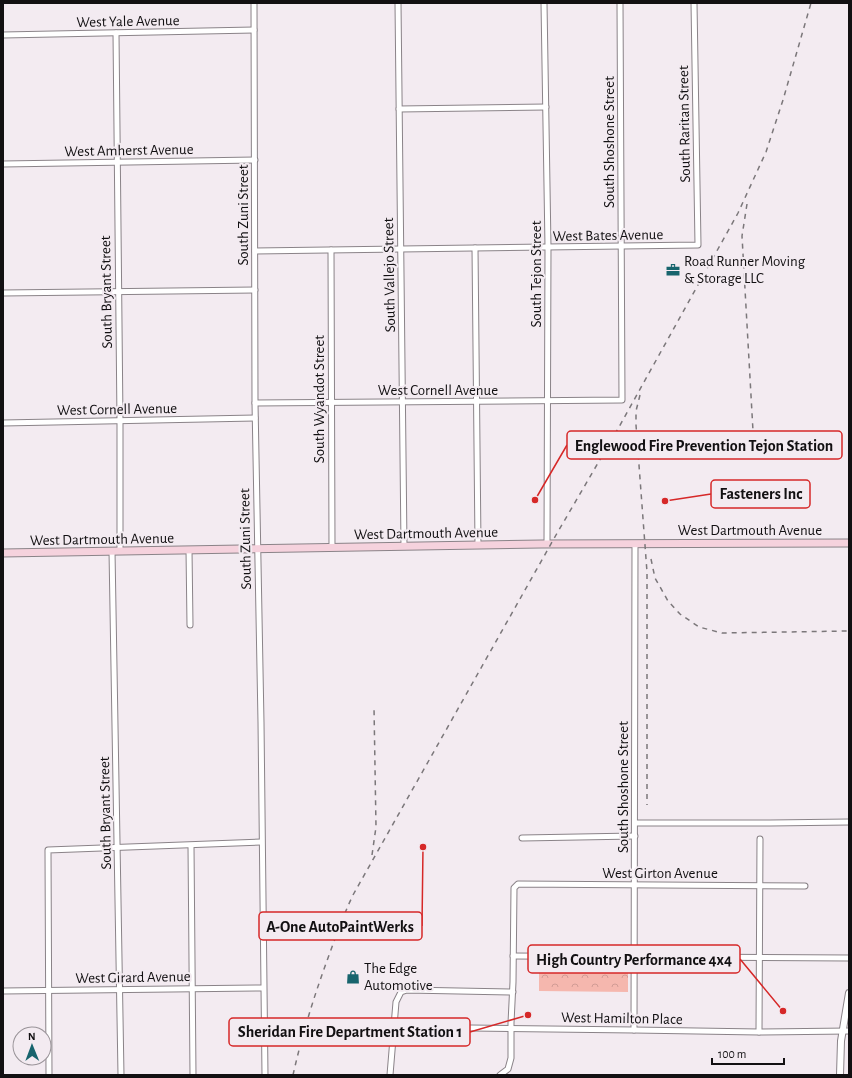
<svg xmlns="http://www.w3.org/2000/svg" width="852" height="1078" font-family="'Alegreya Sans',sans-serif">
<defs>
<pattern id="park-crowns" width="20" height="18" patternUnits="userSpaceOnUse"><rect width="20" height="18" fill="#f5b7ae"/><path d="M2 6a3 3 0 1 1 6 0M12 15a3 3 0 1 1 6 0" fill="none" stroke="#d19c95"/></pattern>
</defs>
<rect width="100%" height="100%" fill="#f3ebf1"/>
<polygon fill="url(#park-crowns)" points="539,960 628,962 628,992 539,991"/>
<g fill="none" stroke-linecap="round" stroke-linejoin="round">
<g stroke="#8a8388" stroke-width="7">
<g id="minor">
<polyline points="254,3 255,403 261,722 265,1075"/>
<polyline points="398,3 404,546"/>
<polyline points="544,3 548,247 547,544"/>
<polyline points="116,33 120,421 120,551"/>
<polyline points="3,35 254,30"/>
<polyline points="399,109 546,107"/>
<polyline points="3,164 255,160"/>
<polyline points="475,248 478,545"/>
<polyline points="331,250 332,547"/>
<polyline points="255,251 698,245 694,3"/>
<polyline points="3,293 255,290"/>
<polyline points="255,403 622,400 620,3"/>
<polyline points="3,423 255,418"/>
<polyline points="189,550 190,625"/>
<polyline points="112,551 121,1075"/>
<polyline points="635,823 770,823 849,822"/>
<polyline points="522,838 635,836"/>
<polyline points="191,846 193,1075"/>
<polyline points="513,956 849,958"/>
<polyline points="3,991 263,988"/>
<polyline points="394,1027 634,1030 759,1032 849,1031"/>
<polyline points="634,1030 635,544"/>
<polyline points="759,1032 760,839"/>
<polyline points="49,1075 48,850 261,842"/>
<polyline points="390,1075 396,1002 401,992 407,990 513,992"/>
<polyline points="500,1075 508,1069 511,1058 511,1023 513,982 514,888 518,884 805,886"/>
</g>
</g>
<g stroke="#8a8388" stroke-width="8">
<polyline id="tertiary" points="840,1075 841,1041 849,993"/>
</g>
<g stroke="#8a8388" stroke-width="9">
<polyline id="secondary" points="3,553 541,544 849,543"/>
</g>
<use href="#minor" stroke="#fff" stroke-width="5"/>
<use href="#tertiary" stroke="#fff" stroke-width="6"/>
<use href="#secondary" stroke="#f5d2dd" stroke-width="7"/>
<g stroke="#7b777a" stroke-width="1.5" stroke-dasharray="5 5" stroke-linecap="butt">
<polyline points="747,204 742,236 753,431"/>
<polyline points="640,395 636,411 636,425 647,572 647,805"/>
<polyline points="651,559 655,578 668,601 680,614 699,627 722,633 849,631"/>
<polyline points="372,855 376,827 374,707"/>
<path d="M293,1075c9,-40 21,-79 35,-117 8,-22 15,-42 25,-63l203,-360 63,-108 119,-214 28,-61 17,-52 28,-97"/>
</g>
</g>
<defs>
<g id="office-bare" transform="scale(1.08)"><path d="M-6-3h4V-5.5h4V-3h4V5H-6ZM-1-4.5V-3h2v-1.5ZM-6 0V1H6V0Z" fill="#17646d" stroke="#f3ebf1" stroke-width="2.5" paint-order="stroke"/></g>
<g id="shop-bare" transform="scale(1.08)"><path d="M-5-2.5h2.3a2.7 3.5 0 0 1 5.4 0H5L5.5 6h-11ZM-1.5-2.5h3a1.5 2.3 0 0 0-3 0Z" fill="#17646d" stroke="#f3ebf1" stroke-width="2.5" paint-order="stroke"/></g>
</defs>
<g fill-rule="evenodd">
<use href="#office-bare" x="673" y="270"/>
<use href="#shop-bare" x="353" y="977"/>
</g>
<g text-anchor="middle" stroke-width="4" stroke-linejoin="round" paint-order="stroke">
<g font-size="15" fill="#121012" stroke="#f3ebf1">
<text transform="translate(128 21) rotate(-1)" y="5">West Yale Avenue</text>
<text transform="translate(684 124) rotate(-91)" y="5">South Raritan Street</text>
<text transform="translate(609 142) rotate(-90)" y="5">South Shoshone Street</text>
<text transform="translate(129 150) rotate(-1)" y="5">West Amherst Avenue</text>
<text transform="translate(243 215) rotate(-90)" y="5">South Zuni Street</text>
<text transform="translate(608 235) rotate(-1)" y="5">West Bates Avenue</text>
<text transform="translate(536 274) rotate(-90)" y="5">South Tejon Street</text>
<text transform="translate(389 275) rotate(-91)" y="5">South Vallejo Street</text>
<text transform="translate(106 292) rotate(-91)" y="5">South Bryant Street</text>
<text x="438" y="395">West Cornell Avenue</text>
<text transform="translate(319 399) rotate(-90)" y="5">South Wyandot Street</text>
<text transform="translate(117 409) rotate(-1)" y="5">West Cornell Avenue</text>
<text x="750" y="535">West Dartmouth Avenue</text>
<text transform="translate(426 533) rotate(-1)" y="5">West Dartmouth Avenue</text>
<text transform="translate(102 539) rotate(-1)" y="5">West Dartmouth Avenue</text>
<text transform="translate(245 539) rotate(-91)" y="5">South Zuni Street</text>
<text transform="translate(623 787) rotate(-90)" y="5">South Shoshone Street</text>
<text transform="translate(105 813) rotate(-91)" y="5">South Bryant Street</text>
<text x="660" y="878">West Girton Avenue</text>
<text transform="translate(133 977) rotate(-1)" y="5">West Girard Avenue</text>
<text transform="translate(622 1018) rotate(1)" y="5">West Hamilton Place</text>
</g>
<g font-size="15" fill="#121012" stroke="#f3ebf1" text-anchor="start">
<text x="684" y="266">Road Runner Moving<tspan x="684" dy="17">&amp; Storage LLC</tspan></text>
<text x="364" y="973">The Edge<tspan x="364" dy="17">Automotive</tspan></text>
</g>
</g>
<path fill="none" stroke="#d62828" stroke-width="1.5" d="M535 500L567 445M665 501L711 494M423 847L422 926M783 1011L740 959M528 1015L470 1032"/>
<g fill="#d62828" stroke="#f3ebf1" stroke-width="1.5">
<circle cx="535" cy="500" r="4"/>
<circle cx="665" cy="501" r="4"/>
<circle cx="423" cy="847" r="4"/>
<circle cx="783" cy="1011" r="4"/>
<circle cx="528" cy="1015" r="4"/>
</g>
<g fill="#f3ebf1" stroke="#d62828" stroke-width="1.5">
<rect x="567" y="431" width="275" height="28" rx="4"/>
<rect x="711" y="480" width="99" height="28" rx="4"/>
<rect x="259" y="912" width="163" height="28" rx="4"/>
<rect x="528" y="945" width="212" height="28" rx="4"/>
<rect x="229" y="1018" width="241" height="28" rx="4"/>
</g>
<g font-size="16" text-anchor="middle" font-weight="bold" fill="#121012">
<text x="704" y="451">Englewood Fire Prevention Tejon Station</text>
<text x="761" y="499">Fasteners Inc</text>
<text x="340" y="932">A-One AutoPaintWerks</text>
<text x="634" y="965">High Country Performance 4x4</text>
<text x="350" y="1037">Sheridan Fire Department Station 1</text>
</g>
<rect width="852" height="1078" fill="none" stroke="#121012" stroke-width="8"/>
<g transform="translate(32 1046) rotate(359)"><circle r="19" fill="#f3ebf1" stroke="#999398"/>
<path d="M0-3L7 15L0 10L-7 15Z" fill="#17646d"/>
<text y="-6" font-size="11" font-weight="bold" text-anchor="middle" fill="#121012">N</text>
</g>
<path d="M712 1058v6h72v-6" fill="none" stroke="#121012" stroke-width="2"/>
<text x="718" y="1058" font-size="12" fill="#121012" stroke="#f3ebf1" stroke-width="3" paint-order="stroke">100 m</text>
</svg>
